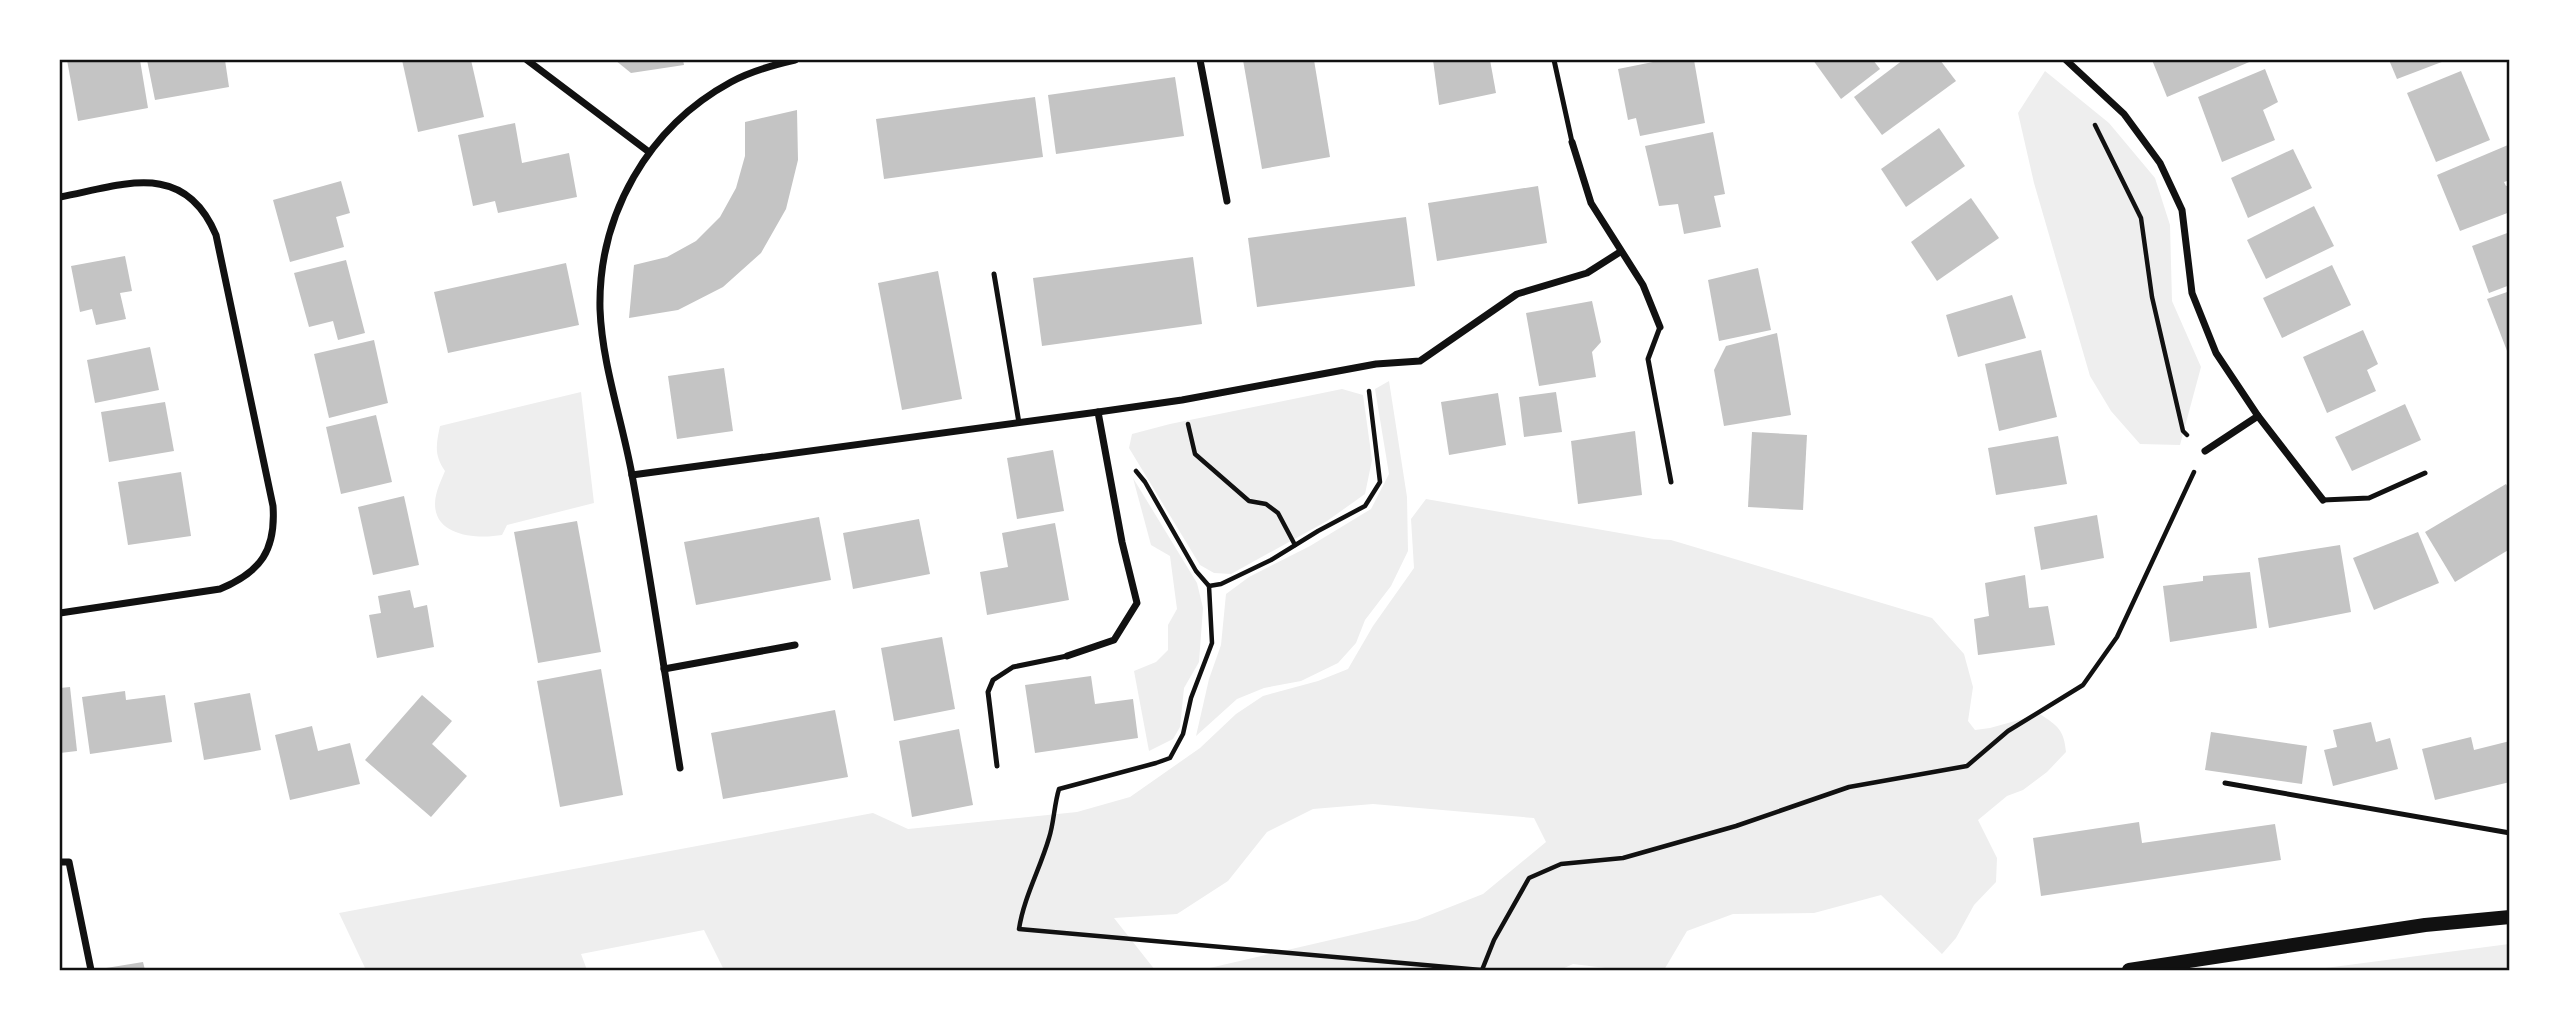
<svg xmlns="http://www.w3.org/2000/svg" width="2569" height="1030" font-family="'Work Sans',sans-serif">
<rect width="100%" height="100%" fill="#fff"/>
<g fill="#eee">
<polygon points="2045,71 2109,123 2155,178 2170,225 2172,301 2201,367 2180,445 2140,444 2111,411 2090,376 2034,183 2018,113"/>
<polygon points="1389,381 1407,497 1408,551 1391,586 1365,620 1356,643 1338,663 1301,681 1264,688 1237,699 1196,736 1209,679 1221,645 1226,594 1249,577 1310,546 1371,509 1389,474 1375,389"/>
<polygon points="1342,389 1363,395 1372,460 1365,494 1327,521 1231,574 1214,573 1200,565 1129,448 1132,434 1170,424"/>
<path d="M581,392l13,111 -87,22 -5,10c-24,4 -67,2 -67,-31 0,-12 6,-23 10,-33 -11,-16 -9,-26 -5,-45z"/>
<polygon points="1133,478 1197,583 1203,608 1199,662 1184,688 1180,727 1173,739 1149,751 1134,671 1156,662 1168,650 1168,625 1177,609 1170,556 1151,545"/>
<path d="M1426,499l228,40 17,1 261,78 32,36 9,33 -5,34 7,9 15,-2 50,-14c18,12 24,16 26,38l-19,20 -24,18 -16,6 -29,24 19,38 -1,24 -22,23 -18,33 -14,16 -61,-59 -67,18 -81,1 -46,17 -23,39 -50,-1 -41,-5 -13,6h-359l216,-50 66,-26 63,-52 -12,-24 -161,-14 -60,5 -46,23 -39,49 -51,33 -63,4 41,52h-431l-20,-40 -123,24 6,16h-221l-27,-57 534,-100 35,16 169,-17 53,-15 70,-49 36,-34 27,-18 55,-15 30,-12 25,-43 41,-58 -3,-49z"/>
<polygon points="2509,944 2509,970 2310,970"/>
</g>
<g fill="#c4c4c4">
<polygon points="67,60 140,60 148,108 78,121"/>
<polygon points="147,60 225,60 229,87 155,100"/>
<polygon points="402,60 471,60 484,117 418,132"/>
<polygon points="615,60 683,60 684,65 631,73"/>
<polygon points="1243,60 1314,60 1330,157 1262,169"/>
<polygon points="1433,60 1490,60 1496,93 1439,105"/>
<polygon points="1663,60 1694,60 1705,123 1640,136 1636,118 1628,120 1618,69"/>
<polygon points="1813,60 1873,60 1880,69 1841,99"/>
<polygon points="1903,60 1940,60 1956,81 1882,135 1854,97"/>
<polygon points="2152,60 2254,60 2167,97"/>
<polygon points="2389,60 2447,60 2397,79"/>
<polygon points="2265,69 2278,102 2263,110 2275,140 2222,162 2198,97"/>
<polygon points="2461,71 2490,140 2436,162 2407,93"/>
<polygon points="1175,77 1184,136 1056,154 1048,95"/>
<polygon points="1035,97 1043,157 884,179 876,119"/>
<polygon points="797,110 798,160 786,209 761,253 723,287 678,310 629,318 634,265 667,257 696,241 720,217 736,188 745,156 745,122"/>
<polygon points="515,123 522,163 569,153 577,197 498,213 495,201 473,206 458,135"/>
<polygon points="1939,128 1965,166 1906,207 1881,169"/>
<polygon points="1713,132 1725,194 1714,196 1721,227 1684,234 1678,204 1659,206 1645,146"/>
<polygon points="2508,145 2510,180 2504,182 2506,186 2510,185 2510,212 2460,231 2437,175"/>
<polygon points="2293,149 2312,188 2248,218 2231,178"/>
<polygon points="341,181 350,213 336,217 344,247 290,262 273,200"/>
<polygon points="1538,186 1547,243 1437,261 1428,203"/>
<polygon points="1971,198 1999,238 1937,281 1911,242"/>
<polygon points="2314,206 2334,246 2266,279 2247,240"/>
<polygon points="1406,217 1415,286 1257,307 1248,238"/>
<polygon points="2510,232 2510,285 2489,293 2472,246"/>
<polygon points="125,256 132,291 120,293 126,319 96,325 92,309 80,312 71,266"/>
<polygon points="1193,257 1202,324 1042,346 1033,278"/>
<polygon points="346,260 365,333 338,340 333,321 309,327 294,273"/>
<polygon points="566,263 579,325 448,353 434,292"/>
<polygon points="2332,265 2351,305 2282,338 2263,298"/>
<polygon points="1758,268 1771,330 1719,341 1708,280"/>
<polygon points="938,271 962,399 902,410 878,283"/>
<polygon points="2510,291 2510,355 2509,356 2487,299"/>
<polygon points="2012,295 2026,338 1958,357 1946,315"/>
<polygon points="1592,301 1601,342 1592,352 1596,377 1539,386 1526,313"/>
<polygon points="2363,330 2378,364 2367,370 2376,391 2327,413 2303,357"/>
<polygon points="1777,333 1791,415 1724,426 1714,370 1726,346"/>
<polygon points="374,340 388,403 329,418 314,354"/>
<polygon points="150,347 159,390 95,403 87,360"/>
<polygon points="2041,350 2057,417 1999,431 1985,364"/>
<polygon points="724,368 733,431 677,439 668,376"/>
<polygon points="1556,392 1562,432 1524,437 1519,397"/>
<polygon points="1498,393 1506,445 1449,455 1441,402"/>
<polygon points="165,402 174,451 109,462 101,412"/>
<polygon points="2405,404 2421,440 2352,471 2335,437"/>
<polygon points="376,415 392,482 341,494 326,427"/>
<polygon points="1635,431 1642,495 1578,504 1571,441"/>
<polygon points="1752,432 1807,435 1803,510 1748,507"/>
<polygon points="2058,436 2067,484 1996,495 1988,448"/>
<polygon points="1053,450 1064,511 1017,519 1007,458"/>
<polygon points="181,472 191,536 128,545 118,482"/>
<polygon points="2506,484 2510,491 2510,549 2455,582 2425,532"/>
<polygon points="404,496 419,565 373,575 358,507"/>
<polygon points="2097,515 2104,558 2041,570 2034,527"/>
<polygon points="819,517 831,580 696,605 684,542"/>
<polygon points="919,519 930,574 853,589 843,533"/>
<polygon points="577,521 601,652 538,663 514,532"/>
<polygon points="1055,523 1069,600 987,615 980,572 1008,567 1002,533"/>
<polygon points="2418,532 2439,583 2374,610 2353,558"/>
<polygon points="2340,545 2351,612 2269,628 2258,558"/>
<polygon points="2250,572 2257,628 2170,642 2163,586 2203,581 2203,576"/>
<polygon points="2025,575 2029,608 2048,606 2055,645 1978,655 1974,619 1989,616 1985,583"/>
<polygon points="410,590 414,608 427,605 434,647 377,658 369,615 381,613 378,596"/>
<polygon points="942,637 955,709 894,721 881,648"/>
<polygon points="601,669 623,795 560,807 537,681"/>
<polygon points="1091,676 1095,704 1133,699 1138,738 1035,753 1025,685"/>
<polygon points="70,687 77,751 60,753 60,688"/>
<polygon points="125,691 126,700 165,695 172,742 90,754 82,697"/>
<polygon points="250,693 261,750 204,760 194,703"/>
<polygon points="422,695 452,721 432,744 467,776 431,817 365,760"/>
<polygon points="835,710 848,777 723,799 711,733"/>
<polygon points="2371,722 2376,742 2390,738 2398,769 2333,786 2324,750 2337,747 2333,730"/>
<polygon points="312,726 318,751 350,743 360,784 290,800 275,735"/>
<polygon points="959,729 973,805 912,817 899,741"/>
<polygon points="2211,732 2307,746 2302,784 2205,770"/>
<polygon points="2471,737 2474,750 2510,741 2510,782 2435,800 2422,749"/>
<polygon points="2139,822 2142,843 2275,824 2281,860 2041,896 2033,838"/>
<polygon points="143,962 145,970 101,970 100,969"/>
</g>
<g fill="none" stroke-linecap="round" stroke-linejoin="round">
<g stroke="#111" stroke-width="4.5">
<polyline points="2095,125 2141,218 2152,297 2183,431 2187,435"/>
<polyline points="1188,424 1195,454 1249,501 1266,504 1278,513 1295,545"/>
<polyline points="1136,471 1145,482 1196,571 1209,586 1221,584 1271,560 1318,531 1365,506 1380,482 1369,391"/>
<path d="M1209,586l3,57 -21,55 -8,36 -13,24 -14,5 -97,26c-5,16 -5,34 -10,49 -9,31 -25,59 -30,91l462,41"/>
<polyline points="1482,970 1494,940 1529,878 1561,864 1623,858 1736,826 1849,787 1967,766 2008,731 2083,685 2117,637 2194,472"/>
</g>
<g stroke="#111" stroke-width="5">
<polyline points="1554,60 1572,142"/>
<polyline points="994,274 1019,423"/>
<polyline points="1660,327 1648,359 1671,482"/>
<polyline points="2323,500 2369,498 2425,473"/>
<polyline points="997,766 988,692 993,680 1013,667 1067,656"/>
<polyline points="2225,783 2510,833"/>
</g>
<g stroke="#111" stroke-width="7">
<polyline points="527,60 649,152"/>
<polyline points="1200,60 1227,201"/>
<polyline points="2066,60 2124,114 2160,163 2182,210 2192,293 2216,353 2258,416 2323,500"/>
<polyline points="1572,142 1591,203 1643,285 1660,327"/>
<path d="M60,197c63,-12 124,-38 156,38l57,271c3,44 -12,66 -53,83l-160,24"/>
<polyline points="2205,451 2258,416"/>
<polyline points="632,475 1098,412 1182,400 1376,364 1420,361 1517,294 1587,273 1620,252"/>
<polyline points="1067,656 1114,640 1137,603 1122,542 1098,412"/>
<polyline points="664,669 795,645"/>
<path d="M680,768c-16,-98 -30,-196 -48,-293 -10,-55 -30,-111 -32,-166 -2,-94 48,-182 131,-227 20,-11 42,-17 64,-22"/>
<polyline points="60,862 69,862 91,970"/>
</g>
<polyline stroke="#111" stroke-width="14" points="2129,970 2425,925 2510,917"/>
</g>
<rect width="2569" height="1030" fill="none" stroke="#ffffff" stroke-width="122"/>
<rect x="61" y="61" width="2447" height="908" fill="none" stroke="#111" stroke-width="2.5"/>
</svg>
